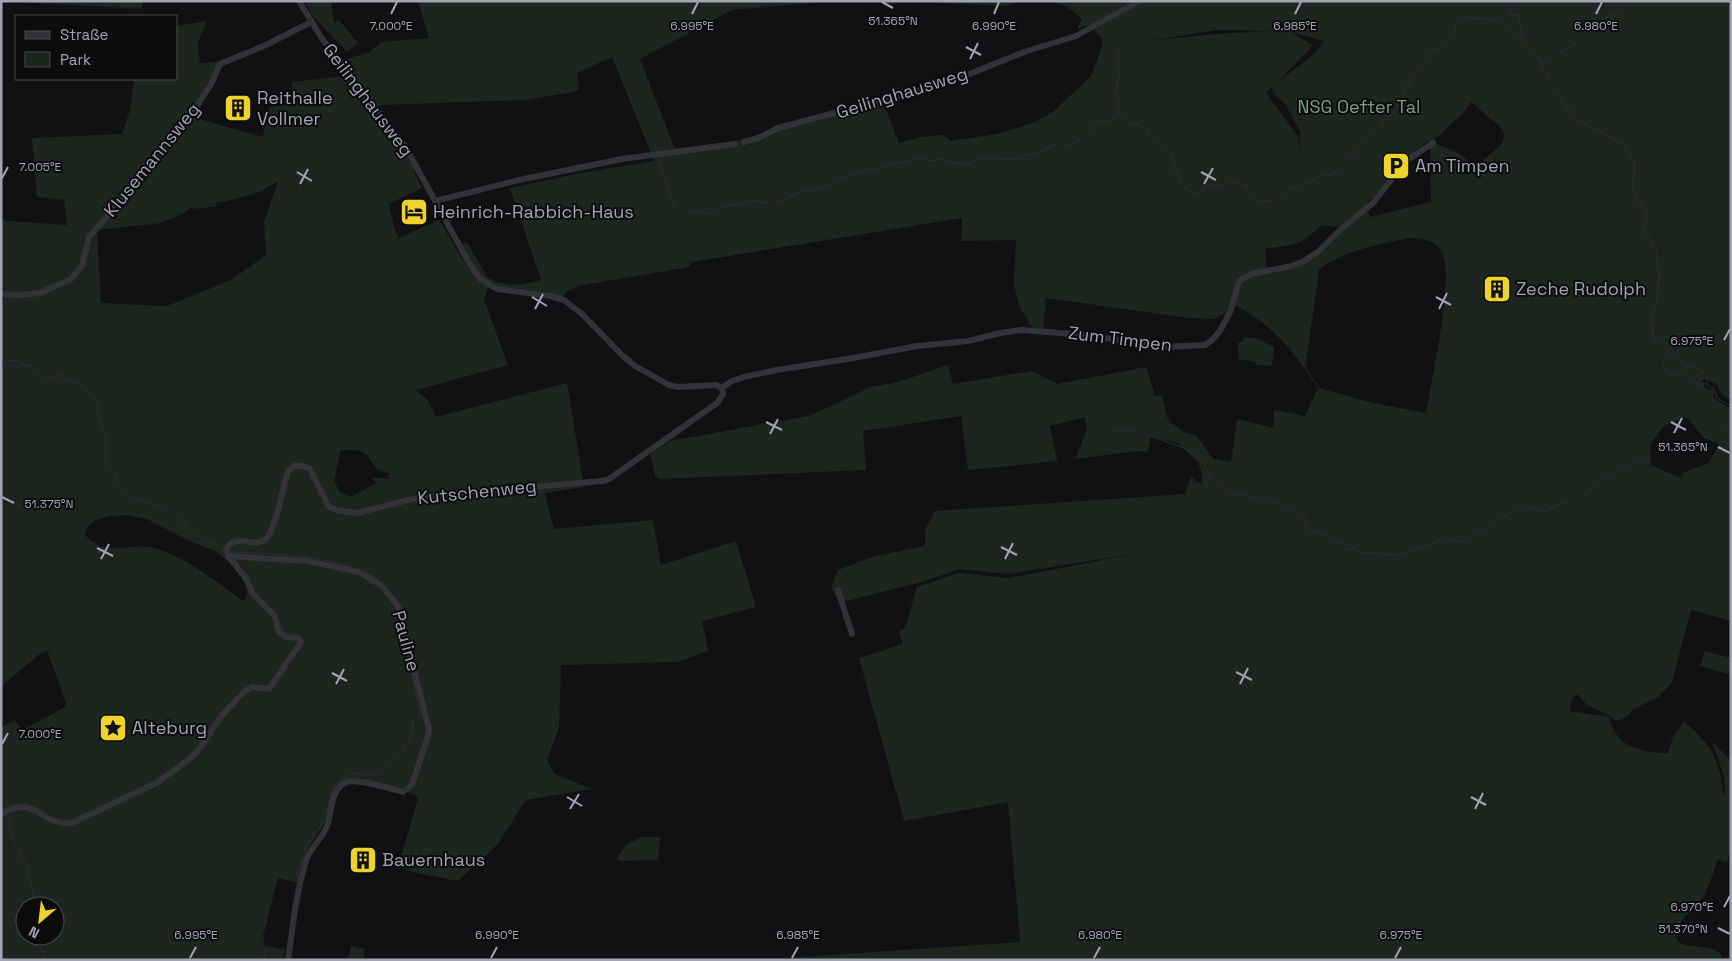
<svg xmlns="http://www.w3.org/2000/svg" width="1732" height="961" font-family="'Space Grotesk',sans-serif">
<rect width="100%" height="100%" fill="#111113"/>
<g fill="#1d251f" fill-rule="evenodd">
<polygon points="1,1 143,1 142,9"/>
<polygon points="305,1 331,1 334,22 339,20 358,43 347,52 311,14"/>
<path d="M418,1h416l-102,9 -92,49 35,90 75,-10 157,-46 -3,5 -19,9 14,36 22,-6 22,-2 8,6 46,-7 36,-11 20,-11 38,-36 12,-32 -2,-7 -13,-12 -11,4 5,-9c-8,-10 -20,-17 -33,-19h682v397h-4l-7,-6 -2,-7 -13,-6 -3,2 4,8 7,1v7l14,10 4,-1v215l-40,-11 -19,72 -13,15 -26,12 -4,6 -13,6 -6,-5 -23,-11 -10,-11 -5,5 -2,12 39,6c8,31 30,35 59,36l5,-16 11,-15c18,14 30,27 36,51 2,8 1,15 5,23l-1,-20 -12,-34 19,18v86l-4,17 -9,-3c-5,12 -9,29 -17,40 -10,14 -24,18 -25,38l5,6 33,5 7,5 1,6h-943l20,-3 221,-15 -12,-140 -104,19 -45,-163 44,-14 -4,-13 6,-3 12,-41 42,-14 50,5 124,-24 -124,20 -49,-5 -35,12 -86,22 -8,-16 7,-17 34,-13 53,-11v-16l10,-19 250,-17 6,-17 11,8v-11l-4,-12 -22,-20 -25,-5 -4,15 -10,-1 -62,8 12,-29 -2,-13 -35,9 7,35 -89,9 -7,-54 -98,15 3,39 -206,9 -5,-3 -5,-22 20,-13 139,-25 62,-29 27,-5 50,-17 5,19 79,-13 25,13 89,-17 9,29 7,-1 5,22 3,5 14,10 13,5 17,22 17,3 6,-43 37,9v-18l31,6 13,-28c-22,-34 -46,-65 -84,-83l-3,5 -17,9 -25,-1 -143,-20 -3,32 -9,-1 -14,-21 -6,-23 2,-45 -55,1 1,-23 -270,44 -3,5 -111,19 -12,6 -3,5 -61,-9 -20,-9 -22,-34 7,-3 20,35c18,11 35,8 54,3l-31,-92 71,-15 73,-12 1,2 -43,-106 -35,16 2,17 -5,2 -50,8 -143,5 -4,2 -34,-47 27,-8 11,-10 48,-4zM1217,30l57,1 -59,3 -67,7zM1290,32l34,9 -10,13 -36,28 35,-37zM1271,88l4,7 10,9 15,27v22l-2,-17 -32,-43zM1471,102l28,24 6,9 -4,10 -25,21 -20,-14 -22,-9v-3l29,-27zM1430,140l1,62 -61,15 -2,-5 -76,55 -25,1 -2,-19 31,-5 12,-7 14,-12 18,2 18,-14 14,-14 20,-24 8,-13zM1409,238c13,0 26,2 33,15 13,22 -11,130 -16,160l-53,-10 -54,-15 -12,-19 -1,-5 13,-95c25,-18 60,-25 90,-31zM1686,417l18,21 15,6 -10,19 -27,10 -2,5 -29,-13 -1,-20 15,-20z"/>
<polygon points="906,1 1023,1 1004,6"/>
<path d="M207,21l-9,21 2,21 19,-1 -30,54 74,21 6,-30 24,-3 -1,-22 54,-6 46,51 26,44 -4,1 8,16 -33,16 5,23 5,11 40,-18c16,24 25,51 50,67l-5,12 24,66 -92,25 11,9 9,18 131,-34 17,104 -39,6 9,36 99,-9 8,45 75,-24 20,66 -54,14 6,30 -31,11 -116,3 -2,62 -12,34 8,13 37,15 -66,11 -29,45 -39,36 -42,-8 -18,-6 20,-69 -6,-5 -61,-14 -21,23 -6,22 -16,25 -11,34 -19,-5 -11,41 1,1 -5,15 2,11 20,3 -2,11h-282v-233l14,-7 7,10 45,-24 -20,-56 -10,6 -36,31v-469l6,3 60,4 -3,-25 -27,-3 -5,-59 90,-4 8,-24 4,-31h42v-53zM278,181l-14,41 2,33 -35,25 -64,26 -66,-3 -4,-73 65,-7 1,-2 14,-4 15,-10 4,2 21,-3 -1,-3 24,-5 21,-7zM341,450c6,0 15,-1 21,2 12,4 7,19 27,21v6l-17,-2 1,3 3,3 -2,1 -23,13 -11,-5 -6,-11zM126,515l21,4 42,22 28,11 21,18 10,19 -1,7 -4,5c-29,-21 -55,-43 -89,-53 -26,-6 -48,11 -69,-13 3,-18 25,-19 41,-20zM25,906h30v30h-30z"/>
<polygon points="1244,337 1255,338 1274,347 1272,366 1256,365 1256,362 1239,359 1238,343 1243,341"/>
<polygon points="1705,651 1731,658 1729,674 1700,666"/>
<polygon points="642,837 660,837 658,860 619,861 617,858 626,845"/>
<polygon points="351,946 365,949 363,960 348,960"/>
</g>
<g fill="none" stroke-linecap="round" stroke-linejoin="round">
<g stroke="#282d36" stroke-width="1">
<path d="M1522,1l-14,12 4,3 4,-2 3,1 4,28 15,13 9,20 24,38 7,7 6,2 39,21 11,18 1,5 -3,19 2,7 12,19 1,6 -3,8 1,4 11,21 3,24 -2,22 -6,21 3,23h7l6,9v5l-4,4c0,6 5,16 11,18l2,-3 17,4 5,8 6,-3 9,5 4,10 11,7 3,-1"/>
<polyline points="1594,32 1607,16 1621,13 1630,1"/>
<polyline points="1542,62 1558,55 1580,40"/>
<polyline points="1119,116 1119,104 1115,94 1120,71 1117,54 1119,48"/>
<polyline points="657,160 663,172 673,207 676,209"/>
<path d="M685,211l5,2 9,-1 12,2 16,-8 20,-4 9,-2 7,3 12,-4 5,2 18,-8 24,-5 29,-14 57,-13 12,-4 11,4 13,-2 11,4 12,2 12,-7h17l10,2 17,-2 3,-3 10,-1 22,-11c9,6 23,-3 30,-10 4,-5 4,-10 10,-14l6,3 16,-6 8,7 11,1 7,5 3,7 15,10 7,8 2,9 9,21 6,6 7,3 6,-2 6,-5 19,-1 5,-3 16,3 2,7 11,10 8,-2 5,2 17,-13 12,-3 23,-12 3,2 12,-6 8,-13 8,-3v-6c8,-3 10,-10 16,-15 4,-3 8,-4 11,-8l2,-5 11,-9 15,-33 6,-6 3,-6 12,-16 6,-2 7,-8 7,-4 2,-3 1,-8c3,-3 6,-6 10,-7 3,-1 36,2 39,4 4,2 5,6 8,9 5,2 7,1 9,7"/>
<path d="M1668,350l19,17c8,-1 15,3 20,9v9"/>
<path d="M1,359l5,2 11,-1 3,4 14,3 12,13 15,-6 4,5 15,4 18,18 -1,11 9,26 -1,24c7,5 12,11 11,20l16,16 33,9 17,12 5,11 10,6 21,9"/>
<polyline points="1110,431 1137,431 1184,448 1202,459 1211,479 1228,493 1256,498 1281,505 1287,510 1295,508 1304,516 1308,530 1327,536 1337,543 1342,544 1346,550 1354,548 1361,552 1396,555 1428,546 1445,538 1464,542 1516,509 1528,509 1530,507 1543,512 1571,499"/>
<polyline points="1706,437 1712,435 1731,423"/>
<polyline points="1580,499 1595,485 1648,454"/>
<path d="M235,552c49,3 100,3 144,27"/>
<path d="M11,813c-5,20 3,27 12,44 3,6 6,18 8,26 3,7 1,15 3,23"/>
<polyline points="296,876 306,847 324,821 333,788 349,773 373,775 399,756 409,740 414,720 421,716 405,647"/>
<polyline points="40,936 40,944 45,960"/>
<polyline points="263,960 267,947"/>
</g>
<g stroke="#323237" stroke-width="6">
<polyline points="299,1 321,37 405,146 469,263 480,279 497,289 550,296 564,300 582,314 622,355 635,366 669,385 678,387 717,385 722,388"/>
<polyline points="744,142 758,138 778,128 947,83 1027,51 1076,36 1139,1"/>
<polyline points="435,201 519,180 622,159 735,144"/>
<polyline points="1,294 21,295 40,293 71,279 82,266 89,237 122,199 147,164 191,115 211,84 220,64 266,45 311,22"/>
<polyline points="722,388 732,381 744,377 777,370 853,358 917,346 969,341 1000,333 1022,330 1084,335 1165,347 1205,345 1212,340 1220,331 1231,310 1239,281 1251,274 1292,266 1304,261 1318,252 1339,231 1373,203 1406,161 1433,143"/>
<path d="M228,556l79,5 52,11 23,14 16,20 31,123 -1,7 -16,49 -9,7c-13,-3 -45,-14 -56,-10 -17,7 -15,30 -20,44 -4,12 -15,20 -20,32 -11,33 -14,68 -19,102"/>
<polyline points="838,590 852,634"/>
<path d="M1,814c36,-21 38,12 71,9l84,-40 31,-22 10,-9 26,-38 21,-22 8,-5 17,2 32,-47 -3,-4 -11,-1 -8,-5 -5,-17 -21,-21 -8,-17 -17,-21 -2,-6c8,-19 30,0 41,-12 9,-11 16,-51 21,-67l6,-5h9l7,3 19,38 7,3 21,3 67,-17 179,-15 6,-2 108,-76 6,-9 -1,-6"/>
</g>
</g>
<path fill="none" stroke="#a3a4b3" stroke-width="2" d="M882,2l11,6M391,14l6,-12M692,14l6,-12M994,14l5,-12M1295,14l6,-12M1596,14l6,-12M966,47l15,8M970,59l8,-16M297,172l15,9M1201,172l15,8M2,178l6,-11M300,184l8,-15M1204,184l9,-16M532,297l15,9M1436,297l15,8M535,309l8,-15M1439,309l8,-16M1724,340l6,-11M766,422l16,8M1671,422l15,8M1674,433l8,-15M770,434l8,-15M1718,447l12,6M2,497l12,6M1001,547l16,8M97,548l16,8M101,559l8,-15M1005,559l8,-16M1236,672l16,8M332,673l15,8M336,684l8,-15M1240,684l8,-16M2,744l6,-11M567,797l15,9M1471,797l15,8M570,809l9,-15M1475,809l8,-16M1724,907l6,-11M1718,928l12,6M190,958l6,-11M491,958l6,-11M792,958l6,-11M1094,958l6,-11M1395,958l6,-11"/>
<defs>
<g id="building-square" transform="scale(1.4375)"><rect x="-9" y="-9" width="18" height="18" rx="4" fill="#eed32d" stroke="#0c0c0d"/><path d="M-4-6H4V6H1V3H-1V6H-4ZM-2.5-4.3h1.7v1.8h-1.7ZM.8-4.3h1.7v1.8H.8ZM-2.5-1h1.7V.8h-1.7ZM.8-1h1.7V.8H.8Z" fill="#111"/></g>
<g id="parking-square" transform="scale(1.4375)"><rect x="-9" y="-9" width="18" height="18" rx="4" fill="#eed32d" stroke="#0c0c0d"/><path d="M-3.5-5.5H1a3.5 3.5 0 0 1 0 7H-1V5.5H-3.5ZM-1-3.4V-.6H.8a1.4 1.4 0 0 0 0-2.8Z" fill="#111"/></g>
<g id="hotel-square" transform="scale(1.4375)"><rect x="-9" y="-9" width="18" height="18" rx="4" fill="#eed32d" stroke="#0c0c0d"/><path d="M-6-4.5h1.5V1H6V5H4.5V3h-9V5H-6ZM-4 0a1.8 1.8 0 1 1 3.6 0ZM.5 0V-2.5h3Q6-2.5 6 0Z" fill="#111"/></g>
<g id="sight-square" transform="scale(1.4375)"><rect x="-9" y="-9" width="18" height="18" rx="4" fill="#eed32d" stroke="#0c0c0d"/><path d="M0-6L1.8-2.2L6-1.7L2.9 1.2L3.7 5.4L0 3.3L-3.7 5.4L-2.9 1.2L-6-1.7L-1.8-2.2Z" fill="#111"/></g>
</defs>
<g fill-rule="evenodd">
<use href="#building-square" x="238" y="108"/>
<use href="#parking-square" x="1396" y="166"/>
<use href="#hotel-square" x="414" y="212"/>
<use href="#building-square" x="1497" y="289"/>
<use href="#sight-square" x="113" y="728"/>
<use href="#building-square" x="363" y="860"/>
</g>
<g text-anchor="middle" stroke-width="4" stroke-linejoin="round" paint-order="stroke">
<g font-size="18" fill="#a3a4b3" stroke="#0c0c0d">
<text transform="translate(902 93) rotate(-17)" y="6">Geilinghausweg</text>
<text transform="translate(368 100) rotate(53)" y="6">Geilinghausweg</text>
<text transform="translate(152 160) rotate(-51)" y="6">Klusemannsweg</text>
<text transform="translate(1120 339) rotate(7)" y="6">Zum Timpen</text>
<text transform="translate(477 492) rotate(-6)" y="6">Kutschenweg</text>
<text transform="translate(406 641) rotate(75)" y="6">Pauline</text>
</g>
<g font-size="18" fill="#a3a4b3" stroke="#0c0c0d" text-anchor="start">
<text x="257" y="104">Reithalle<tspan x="257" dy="21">Vollmer</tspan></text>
<text x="1415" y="172">Am Timpen</text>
<text x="433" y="218">Heinrich-Rabbich-Haus</text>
<text x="1516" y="295">Zeche Rudolph</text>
<text x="132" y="734">Alteburg</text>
<text x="382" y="866">Bauernhaus</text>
</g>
<g font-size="18" fill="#7a9e83" stroke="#0c0c0d">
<text x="1359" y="113">NSG Oefter Tal</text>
</g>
</g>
<g font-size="12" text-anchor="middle" fill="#a3a4b3" stroke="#0c0c0d" stroke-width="4" stroke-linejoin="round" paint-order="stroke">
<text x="893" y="25">51.365°N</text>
<text x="391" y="30">7.000°E</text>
<text x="692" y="30">6.995°E</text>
<text x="994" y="30">6.990°E</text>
<text x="1295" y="30">6.985°E</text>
<text x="1596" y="30">6.980°E</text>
<text x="40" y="171">7.005°E</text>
<text x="1692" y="345">6.975°E</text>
<text x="1683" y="451">51.365°N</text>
<text x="49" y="508">51.375°N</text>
<text x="40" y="738">7.000°E</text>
<text x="1692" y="911">6.970°E</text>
<text x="1683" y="933">51.370°N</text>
<text x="196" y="939">6.995°E</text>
<text x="497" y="939">6.990°E</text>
<text x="798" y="939">6.985°E</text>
<text x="1100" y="939">6.980°E</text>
<text x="1401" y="939">6.975°E</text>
</g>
<rect width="1732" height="961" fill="none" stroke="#a3a4b3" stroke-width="5"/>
<rect x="15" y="15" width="162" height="65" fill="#0c0c0d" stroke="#48494f"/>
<rect x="25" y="31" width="25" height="8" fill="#323237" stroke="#48494f"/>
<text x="60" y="40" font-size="15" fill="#a3a4b3">Straße</text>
<rect x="25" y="52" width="25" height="15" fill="#1d251f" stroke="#48494f"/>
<text x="60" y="65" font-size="15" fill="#a3a4b3">Park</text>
<g transform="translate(40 921) rotate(208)"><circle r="24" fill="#0c0c0d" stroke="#48494f"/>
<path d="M0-4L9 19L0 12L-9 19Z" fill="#eed32d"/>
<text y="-8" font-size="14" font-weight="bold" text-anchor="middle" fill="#a3a4b3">N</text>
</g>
</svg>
